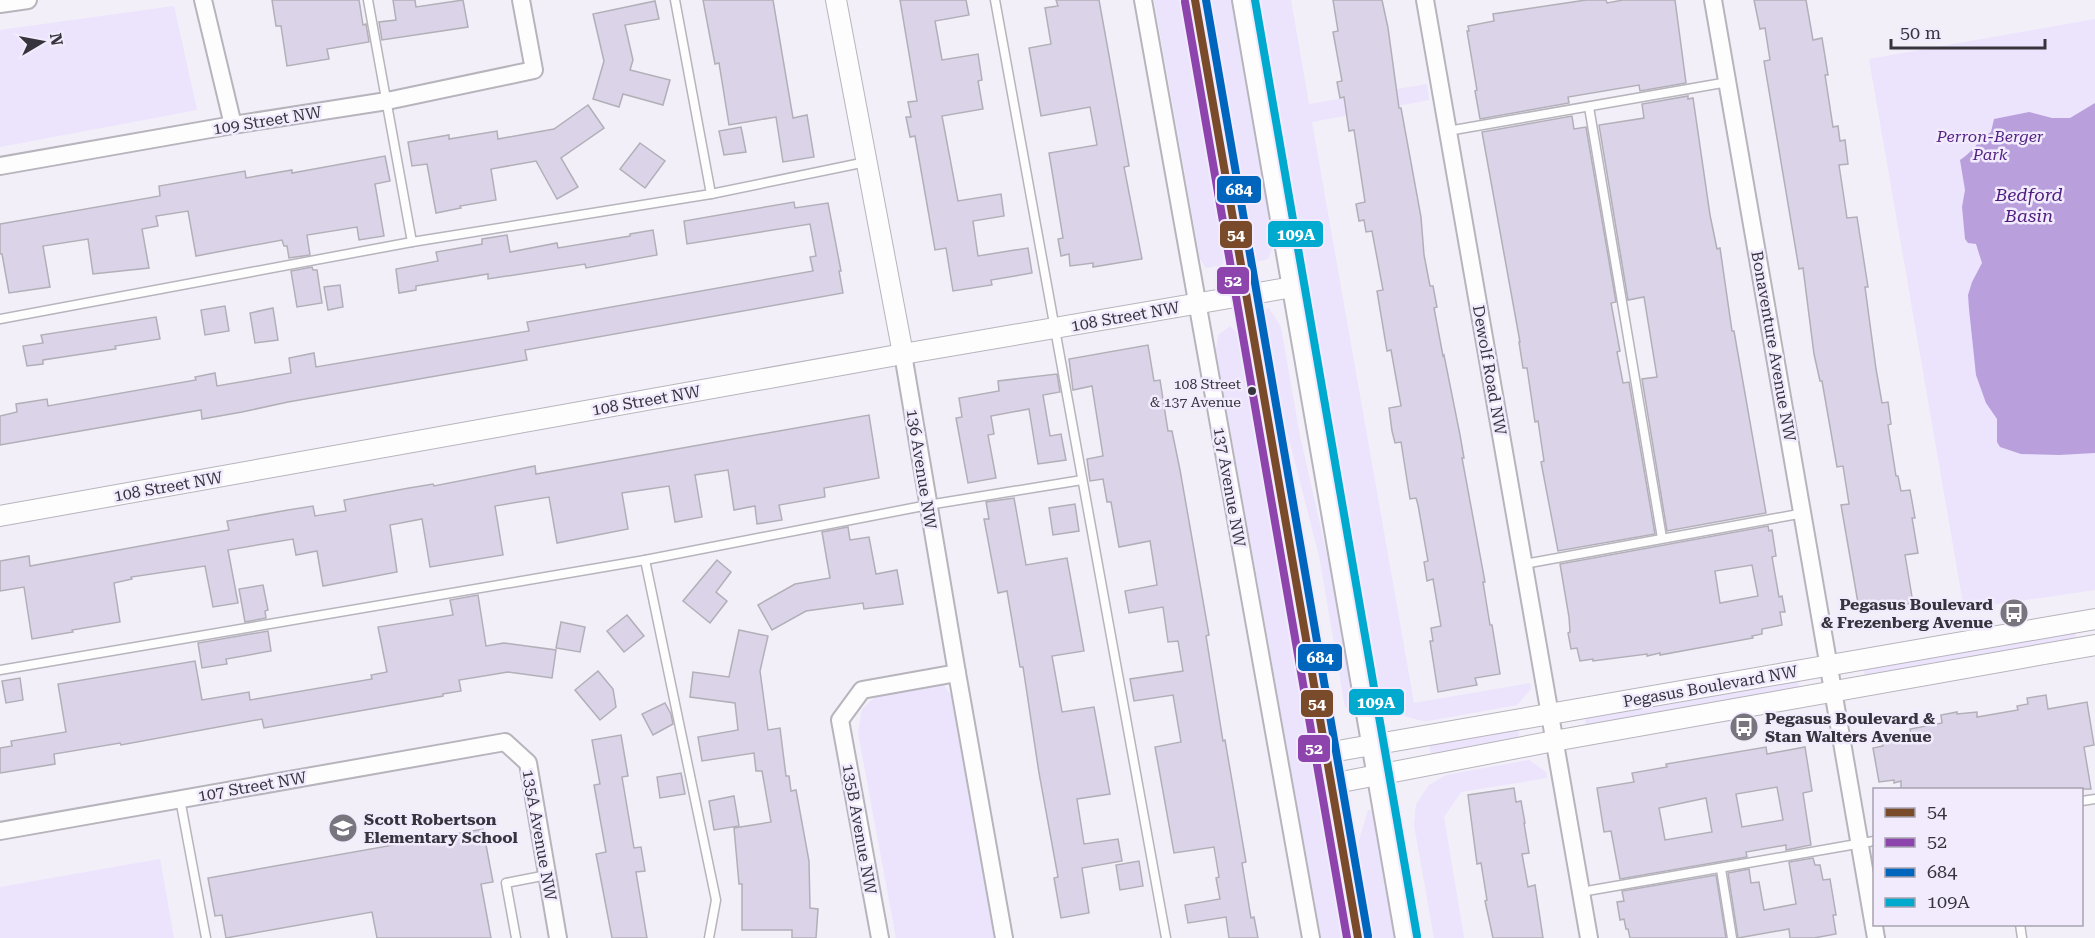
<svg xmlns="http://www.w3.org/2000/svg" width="2095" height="938" font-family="'Roboto Serif',serif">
<rect width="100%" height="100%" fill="#f2eff9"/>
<g fill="#ece3fc">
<polygon points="1154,0 1182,0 1226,250 1223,265 1206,268 1200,259"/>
<polygon points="1210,0 1233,0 1274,230 1272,249 1268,259 1256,262"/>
<path d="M1261,0h30l18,104 118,-20 2,16 -117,22 102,581 116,-20 1,6 -14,16 -89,16c-15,-1 -35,-7 -44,-20 -3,-5 -5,-13 -7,-18l-86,-494z"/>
<polygon points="174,6 197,110 0,147 0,30"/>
<polygon points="2095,19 2095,590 1964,609 1869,59"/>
<polygon points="1269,308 1281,327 1300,436 1336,595 1356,704 1345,707 1319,556 1281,408 1264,310"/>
<polygon points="1230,326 1236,332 1242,344 1346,938 1321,938 1216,350 1218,335"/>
<polygon points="2075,630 2076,639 1865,676 1863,668"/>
<polygon points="1798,680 1799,688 1586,726 1585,717"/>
<polygon points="936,683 944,685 951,695 994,938 896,938 858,733 862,709 881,692"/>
<polygon points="1518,729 1519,738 1431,754 1429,745"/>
<polygon points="1529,760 1546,772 1547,778 1461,792 1444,817 1464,938 1434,938 1414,825 1416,804 1429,785 1446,775"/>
<polygon points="1368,810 1372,810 1375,814 1397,938 1374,938 1360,861 1359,840"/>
<polygon points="160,859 174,938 0,938 0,887"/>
</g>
<path fill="#b9a0dc" d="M2095,103v350l-36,2 -38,-1 -21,-7 -3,-5v-23l-11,-16 -10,-28 -7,-66 -1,-14 4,-13 10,-19 -6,-19 -8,-1 -3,-4 -3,-32 3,-17 -5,-30c12,-7 18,-20 31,-28l3,-13 35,-7 23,6h18z"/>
<g fill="#dbd3e7" stroke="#b2afb8" stroke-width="1.5" fill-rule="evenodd">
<polygon points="272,0 359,0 363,25 366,24 369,42 327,49 329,59 287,66 281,26 276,26"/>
<polygon points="393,0 415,0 416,7 463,0 468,27 382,40 379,22 396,20"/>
<polygon points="703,0 773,0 793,118 807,115 814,157 783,162 776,117 729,125 719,63 715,64"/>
<polygon points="900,0 966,0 969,15 935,21 942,60 978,54 982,80 978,81 983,109 942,116 958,201 1001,194 1004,216 973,221 978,256 1028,248 1032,273 991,280 992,285 953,291 946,248 935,250 915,136 910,137 906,117 911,117 908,102 917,101"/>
<polygon points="1056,0 1099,0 1129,166 1124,167 1142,259 1093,267 1093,263 1070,266 1069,254 1061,256 1058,239 1063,238 1049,153 1097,145 1090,107 1041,116 1029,48 1051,44 1045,8 1058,6"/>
<polygon points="1333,0 1382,0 1388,28 1399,108 1401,108 1421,217 1424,255 1430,286 1433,286 1437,307 1434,308 1443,356 1444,355 1460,435 1464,458 1462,458 1485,582 1483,582 1490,625 1492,625 1500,674 1475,678 1477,685 1438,692 1430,641 1433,641 1431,628 1441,626 1433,579 1427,581 1424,562 1428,561 1418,505 1416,498 1410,499 1401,442 1395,443 1392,431 1389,408 1401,406 1391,350 1387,351 1377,291 1383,290 1372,231 1366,232 1364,220 1359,221 1356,204 1365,202 1354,130 1349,131 1344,97 1340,98 1337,82 1342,81 1333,32 1338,31"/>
<polygon points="1586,0 1606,0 1607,3 1623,0 1675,0 1686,83 1640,91 1639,85 1568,97 1569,103 1480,119 1475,91 1477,90 1467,31 1469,31 1468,26 1494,21 1493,14"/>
<polygon points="1754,0 1806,0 1813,40 1822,38 1828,75 1825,75 1833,127 1838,126 1840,141 1845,140 1848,164 1839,165 1847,218 1857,217 1868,287 1865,287 1876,369 1882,403 1888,402 1891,424 1888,425 1896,476 1898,476 1901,491 1910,490 1915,518 1912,518 1918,553 1905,555 1913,603 1863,612 1861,602 1858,603 1841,505 1849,504 1843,466 1837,467 1822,381 1820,381 1814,354 1803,268 1799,269 1764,61 1770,60 1765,28 1760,29"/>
<polygon points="655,1 659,19 625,25 633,60 630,70 670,80 663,105 623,94 619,107 593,99 604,61 593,14"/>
<polygon points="1688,96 1688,99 1693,98 1710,215 1717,249 1720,248 1732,331 1734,331 1766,513 1667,531 1642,379 1657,377 1644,297 1628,300 1599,125 1644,118 1642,104"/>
<polygon points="588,105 604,128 561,158 578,187 557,199 536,161 491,169 496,200 460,206 461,208 436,213 427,164 412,166 408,142 449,135 449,139 497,131 498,139 554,129"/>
<polygon points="1572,116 1574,129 1586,127 1616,302 1611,303 1620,351 1617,352 1623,383 1629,382 1655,534 1558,551 1541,462 1544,461 1538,421 1535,422 1527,368 1523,368 1519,342 1520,342 1482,132"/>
<polygon points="741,127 746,152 724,155 719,131"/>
<polygon points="640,143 665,161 645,188 620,169"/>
<polygon points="385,156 390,181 375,184 384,236 359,240 357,227 307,235 310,255 289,258 287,246 284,246 282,240 196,256 188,211 156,216 158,226 142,229 149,268 93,274 88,239 43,246 50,287 9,293 2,254 0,254 0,224 160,196 159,186 245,171 246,178 292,170 292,173"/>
<polygon points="794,202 795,208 828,203 841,271 839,271 843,293 525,350 527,360 288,402 242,412 202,419 201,410 0,445 0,416 17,412 16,404 47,399 48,406 196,380 195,377 215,373 217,386 291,373 289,358 314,353 316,367 529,331 527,322 813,271 810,257 816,256 810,224 687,244 684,221"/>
<polygon points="653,230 657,255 586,268 585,264 488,279 488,274 416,286 416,290 399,293 396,269 438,261 436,252 482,244 482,239 507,235 510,252 557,243 558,248 630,236 630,234"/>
<polygon points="312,267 313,270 317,270 322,303 297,307 291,271"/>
<polygon points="340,285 343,307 328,310 324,287"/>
<polygon points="225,306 229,331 205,335 201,310"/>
<polygon points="273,308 278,340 255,343 250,313"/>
<polygon points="156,317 160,339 115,346 116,349 43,360 43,364 27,366 23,346 43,343 41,335"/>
<polygon points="1148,345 1154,381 1160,380 1168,431 1172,431 1180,470 1209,635 1206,636 1223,741 1225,740 1246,862 1242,863 1251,918 1254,917 1258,938 1229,938 1226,917 1188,923 1185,905 1220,899 1216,878 1219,877 1214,847 1174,853 1155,747 1181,742 1173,695 1134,701 1130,679 1183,671 1178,641 1168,642 1163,607 1129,613 1125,591 1157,585 1150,541 1119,547 1111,502 1107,502 1103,479 1090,481 1087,459 1103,456 1092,386 1073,390 1069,359"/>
<polygon points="1057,374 1060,392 1043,395 1050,436 1061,434 1066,460 1038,464 1029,409 991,416 994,434 988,435 996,478 968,483 956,418 962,417 959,398 999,391 998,381"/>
<polygon points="869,415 879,478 824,488 825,497 779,505 782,520 757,524 755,506 734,510 728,470 695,475 702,517 675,522 669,486 622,493 628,529 557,543 549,497 495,506 503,555 430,567 422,519 390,525 397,572 323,586 317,551 296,555 293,539 228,550 238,603 213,607 205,566 131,577 132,579 114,583 120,622 72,630 73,632 32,639 24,587 0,591 0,561 29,556 30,566 229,530 227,521 288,510 313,506 315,516 346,511 344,500 409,488 433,484 434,486 535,466 536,474"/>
<polygon points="1014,498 1026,565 1067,558 1084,651 1052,656 1062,712 1094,707 1110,794 1077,799 1084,844 1118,839 1122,861 1082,868 1089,913 1061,918 1054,878 1058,877 1039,773 1023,667 1020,667 1007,591 998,593 984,519 989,519 986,502"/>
<polygon points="1075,504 1079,531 1053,535 1049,508"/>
<path d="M1768,526l1,5 3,-1 4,26 -4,1 7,40 3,-1 3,16h-5l2,13 -20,4v5l-10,2 1,2 -93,17v-2l-13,3v-2l-54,7v-2l-13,2 -3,-13 -6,1 -3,-16 2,-1 -1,-15 -9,-53zM1752,565l6,31 -38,7 -5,-32z"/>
<polygon points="848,527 850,540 869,537 876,574 897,570 903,604 864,609 863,603 806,611 772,630 758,605 795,584 830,578 822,532"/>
<polygon points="717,560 731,572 716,592 727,601 710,623 683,601"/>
<polygon points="263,585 268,610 265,611 266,618 245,622 239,589"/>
<polygon points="478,595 486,646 504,643 556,650 552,678 508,672 459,680 461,691 443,694 443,696 264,728 262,719 121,745 120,743 54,754 55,764 0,773 0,748 12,746 11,741 66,732 58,684 195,661 202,700 249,692 250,700 372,679 371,675 387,672 378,627 453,615 450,600"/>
<polygon points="627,615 644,636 624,652 607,631"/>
<polygon points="561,622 585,627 580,652 556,648"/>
<polygon points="739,630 768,636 760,671 768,730 780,728 786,776 789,776 791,791 796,790 809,861 810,908 818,909 816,938 792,938 792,930 742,930 742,884 739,884 734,828 771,822 762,771 756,771 754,753 702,761 698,737 738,730 735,703 690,697 693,672 729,677"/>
<polygon points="268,631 271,651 226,659 227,664 202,668 198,643"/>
<polygon points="598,671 613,689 616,707 600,720 575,690"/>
<polygon points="20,678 23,700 6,703 2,681"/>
<polygon points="2046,695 2048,709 2087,702 2094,745 2084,747 2091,789 1901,789 1901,781 1894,783 1894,780 1879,782 1873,748 1883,746 1882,741 1911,736 1910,729 1942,723 1941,715 1957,712 1957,714 1977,712 1977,717 2018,710 2017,706 2028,704 2027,698"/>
<polygon points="665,703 671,714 673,724 653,735 642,714"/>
<polygon points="621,735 628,776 622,777 634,848 641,847 645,871 636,872 647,938 612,938 596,854 606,852 594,785 600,784 592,740"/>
<path d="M1766,747l1,7 38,-7 7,44 -9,2 8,52 -25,5v-5l-40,7 1,5 -127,22 -9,-48 -7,1 -7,-44 37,-6 -2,-9 35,-6 -1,-3zM1777,787l6,33 -41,7 -6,-33zM1706,798l6,34 -47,8 -6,-32z"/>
<polygon points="681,773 685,794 660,798 657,777"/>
<polygon points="1514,788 1516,802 1521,801 1525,823 1524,823 1529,853 1522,854 1528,887 1535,885 1543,938 1493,938 1485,901 1487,900 1481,863 1477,864 1468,795"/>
<polygon points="734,796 739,826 714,830 709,801"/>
<polygon points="483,829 493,882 481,884 491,938 377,938 372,912 226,938 222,915 215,916 208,878"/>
<polygon points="1813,858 1815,865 1820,865 1823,880 1830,879 1836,915 1833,915 1836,934 1814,938 1790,938 1789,929 1738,938 1728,873 1749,869 1751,883 1759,882 1764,910 1796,904 1789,862"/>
<polygon points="1139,861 1143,886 1120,890 1116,865"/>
<polygon points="1716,875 1726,938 1630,938 1628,929 1626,929 1624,919 1620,920 1617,902 1624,901 1622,891"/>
</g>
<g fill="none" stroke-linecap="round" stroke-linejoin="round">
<g stroke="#b7b4bc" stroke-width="11">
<g id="service">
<polyline points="368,0 412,242"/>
<polyline points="995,0 1166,938"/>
<polyline points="1589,107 1662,538"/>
<polyline points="1448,131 1728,82"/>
<polyline points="711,194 866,162"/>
<polyline points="0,319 412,242 711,194 675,0"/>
<polyline points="645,560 716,900 709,938"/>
<polyline points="1524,564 1804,513"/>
<polyline points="0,670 645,560 928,505 1082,480"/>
<polyline points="180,799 206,938"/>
<polyline points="2082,801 2095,799"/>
<polyline points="1721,869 1732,938"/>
<polyline points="1581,892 1874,841"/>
<polyline points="2020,924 2022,938"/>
<polyline points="516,938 506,883 547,875"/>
</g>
</g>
<g stroke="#b7b4bc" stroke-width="20">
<g id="minor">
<polyline points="203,0 233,125"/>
<polyline points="1143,0 1311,938"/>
<polyline points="1425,0 1589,938"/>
<polyline points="1713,0 1876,938"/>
<polyline points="0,4 28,0"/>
<polyline points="0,166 233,125 387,101 534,70 521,0"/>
<polyline points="903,354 957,673 1004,938"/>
<polyline points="0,831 505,742 528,763 558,938"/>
<polyline points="880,938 840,720 862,690 957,673"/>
</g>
</g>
<g stroke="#b7b4bc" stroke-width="22">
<g id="tertiary">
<polyline points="836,0 903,354"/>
<polyline points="0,516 903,354 1293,287"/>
<polyline points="1326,753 2095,619"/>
<polyline points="1331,784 1554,741 2095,645"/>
</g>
</g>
<g stroke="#b7b4bc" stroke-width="26">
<g id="secondary">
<polyline points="1195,0 1358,938"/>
<polyline points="1244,0 1407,938"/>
</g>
</g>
<use href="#service" stroke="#fdfdfe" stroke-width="8"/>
<use href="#minor" stroke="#fdfdfe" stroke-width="16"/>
<use href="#tertiary" stroke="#fdfdfe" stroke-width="20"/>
<use href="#secondary" stroke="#fdfdfe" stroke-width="22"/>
<g stroke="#f1ebfd" stroke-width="12">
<polyline id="bus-1" points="1195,0 1358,938"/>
</g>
<g stroke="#f1ebfd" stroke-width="12">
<polyline id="bus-2" points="1185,2 1347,938"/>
</g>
<g stroke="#f1ebfd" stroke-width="12">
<polyline id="bus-3" points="1206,0 1368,936"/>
</g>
<g stroke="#f1ebfd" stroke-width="12">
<polyline id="bus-4" points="1255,0 1417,936"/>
</g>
<use href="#bus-1" stroke="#7a4b2a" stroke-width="8"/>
<use href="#bus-2" stroke="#8e44ad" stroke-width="8"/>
<use href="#bus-3" stroke="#0065bd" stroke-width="8"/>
<use href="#bus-4" stroke="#00a9ce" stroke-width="8"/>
</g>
<defs>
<g id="bus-disc" transform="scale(1.5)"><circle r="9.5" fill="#78757f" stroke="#f1ebfd"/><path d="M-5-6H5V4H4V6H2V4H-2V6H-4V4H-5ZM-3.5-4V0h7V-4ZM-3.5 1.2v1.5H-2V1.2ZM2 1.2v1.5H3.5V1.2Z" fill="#fff"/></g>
<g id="school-disc" transform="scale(1.5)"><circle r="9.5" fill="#78757f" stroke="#f1ebfd"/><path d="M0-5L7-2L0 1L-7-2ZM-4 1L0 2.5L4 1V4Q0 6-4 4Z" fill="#fff"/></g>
</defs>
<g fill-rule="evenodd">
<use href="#bus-disc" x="2014" y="613"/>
<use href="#bus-disc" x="1744" y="727"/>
<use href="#school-disc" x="343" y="828"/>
</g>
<circle fill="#37343d" stroke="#f1ebfd" stroke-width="2" cx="1252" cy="391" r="5"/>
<g text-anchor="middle" stroke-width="5" stroke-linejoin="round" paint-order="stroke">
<g font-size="14" fill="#37343d" stroke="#f1ebfd" text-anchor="end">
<text x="1241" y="389">108 Street<tspan x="1241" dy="18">&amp; 137 Avenue</tspan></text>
</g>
<g font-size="16" fill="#37343d" stroke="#f1ebfd">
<text transform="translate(267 120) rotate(-9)" y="6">109 Street NW</text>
<text transform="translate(1125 316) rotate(-10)" y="6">108 Street NW</text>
<text transform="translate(1774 346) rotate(80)" y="6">Bonaventure Avenue NW</text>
<text transform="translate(1490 370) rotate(80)" y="6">Dewolf Road NW</text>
<text transform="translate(646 400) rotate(-10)" y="6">108 Street NW</text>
<text transform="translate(922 469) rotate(81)" y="6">136 Avenue NW</text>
<text transform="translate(168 486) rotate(-10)" y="6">108 Street NW</text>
<text transform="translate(1230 487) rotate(80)" y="6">137 Avenue NW</text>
<text transform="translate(1710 686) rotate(-10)" y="6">Pegasus Boulevard NW</text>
<text transform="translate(252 786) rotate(-10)" y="6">107 Street NW</text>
<text transform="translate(860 829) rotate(80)" y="6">135B Avenue NW</text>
<text transform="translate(540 835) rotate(80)" y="6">135A Avenue NW</text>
</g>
<g font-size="16" font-style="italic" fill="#542385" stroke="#f1ebfd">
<text x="1990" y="142">Perron-Berger<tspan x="1990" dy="18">Park</tspan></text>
</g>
<g font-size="16" font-weight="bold" fill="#37343d" stroke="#f1ebfd" text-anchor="start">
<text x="1993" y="610" text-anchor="end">Pegasus Boulevard<tspan x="1993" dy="18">&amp; Frezenberg Avenue</tspan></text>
<text x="1765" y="724">Pegasus Boulevard &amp;<tspan x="1765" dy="18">Stan Walters Avenue</tspan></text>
<text x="364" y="825">Scott Robertson<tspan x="364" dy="18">Elementary School</tspan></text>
</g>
<g font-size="18" font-style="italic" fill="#4e1c7e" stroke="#f1ebfd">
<text x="2029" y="201">Bedford<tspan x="2029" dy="21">Basin</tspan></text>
</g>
</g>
<g stroke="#f1ebfd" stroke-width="2">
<rect x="1216" y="175" width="46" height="29" rx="6" fill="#0065bd"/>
<rect x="1267" y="220" width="57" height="28" rx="6" fill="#00a9ce"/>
<rect x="1219" y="220" width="34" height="29" rx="6" fill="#7a4b2a"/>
<rect x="1216" y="266" width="34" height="29" rx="6" fill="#8e44ad"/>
<rect x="1297" y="643" width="46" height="29" rx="6" fill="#0065bd"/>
<rect x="1348" y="688" width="57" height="28" rx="6" fill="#00a9ce"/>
<rect x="1300" y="689" width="34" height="29" rx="6" fill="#7a4b2a"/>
<rect x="1297" y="734" width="34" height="29" rx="6" fill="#8e44ad"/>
</g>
<g font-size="16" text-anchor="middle" font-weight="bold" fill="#fff">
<text x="1239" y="195">684</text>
<text x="1296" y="240">109A</text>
<text x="1236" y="240">54</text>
<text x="1233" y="286">52</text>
<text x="1320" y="663">684</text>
<text x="1376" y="708">109A</text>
<text x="1317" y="709">54</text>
<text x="1314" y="754">52</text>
</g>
<rect x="1873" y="788" width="210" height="138" fill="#f1ebfd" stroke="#a7a2b0" stroke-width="1.5"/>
<rect x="1885" y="808" width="30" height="9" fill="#7a4b2a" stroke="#a7a2b0" stroke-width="1.5"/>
<text x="1927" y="818" font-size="18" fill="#37343d">54</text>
<rect x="1885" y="838" width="30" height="9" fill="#8e44ad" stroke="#a7a2b0" stroke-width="1.5"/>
<text x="1927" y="848" font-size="18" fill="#37343d">52</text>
<rect x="1885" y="868" width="30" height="9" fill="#0065bd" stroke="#a7a2b0" stroke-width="1.5"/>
<text x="1927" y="878" font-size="18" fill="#37343d">684</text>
<rect x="1885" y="898" width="30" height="9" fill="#00a9ce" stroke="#a7a2b0" stroke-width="1.5"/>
<text x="1927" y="908" font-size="18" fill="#37343d">109A</text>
<g transform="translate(42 42) rotate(80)" stroke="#f1ebfd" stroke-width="4.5" paint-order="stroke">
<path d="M0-4.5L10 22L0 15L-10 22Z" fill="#37343d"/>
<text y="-9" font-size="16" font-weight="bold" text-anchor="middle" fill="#37343d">N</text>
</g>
<path d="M1891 39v9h154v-9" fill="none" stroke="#37343d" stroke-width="3"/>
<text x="1900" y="39" font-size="18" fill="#37343d" stroke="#f1ebfd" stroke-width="4.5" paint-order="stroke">50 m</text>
</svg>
